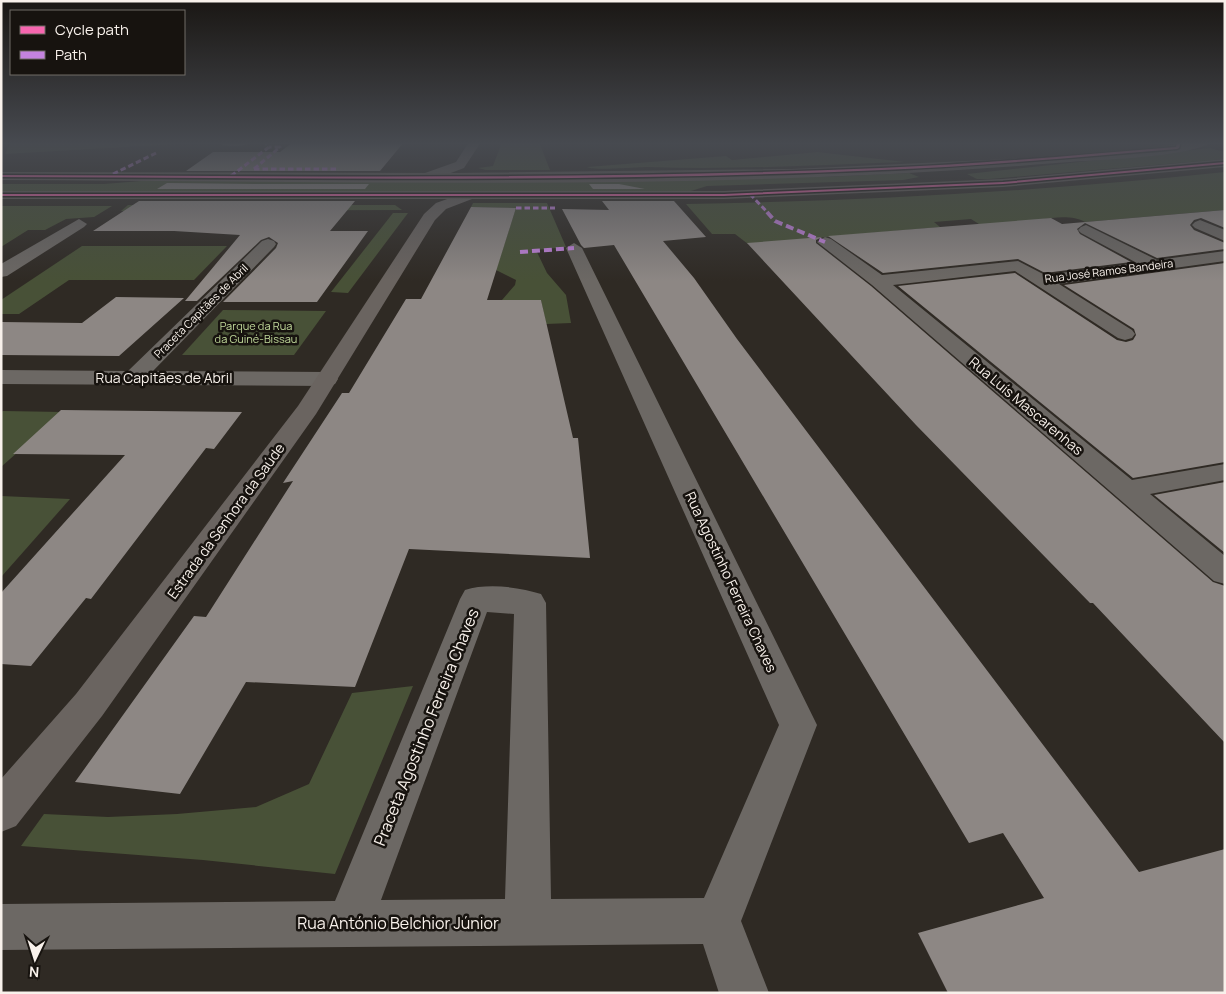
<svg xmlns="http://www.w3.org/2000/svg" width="1226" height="994" font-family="Manrope,sans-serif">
<rect width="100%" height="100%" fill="#2f2a24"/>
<g fill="#485137">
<polygon points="11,142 212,142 5,154"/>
<polygon points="502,142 539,142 550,170 486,170 478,168 493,166"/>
<polygon points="1210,148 1225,152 1225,159 989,179 977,179 967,174"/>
<path d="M817,152l88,10c-86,3 -172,8 -257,5 -12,0 -54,4 -61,0l139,-11 6,4z"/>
<path d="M1225,172v38l-140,12c-22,-13 -70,4 -95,9l-19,-12 -37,3 6,5 -192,17 -13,-10h-23l-26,-30c180,-3 360,-13 539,-32z"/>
<polygon points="909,173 919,177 903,180 707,186 691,191 1,191 1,184 104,184 141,181 825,177"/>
<polygon points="473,203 547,203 566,247 536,250 547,273 566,295 571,323 546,324 541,300 502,300 515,285 516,280 496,270 516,208 471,207"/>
<polygon points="128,205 395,205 402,210 121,211"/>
<polygon points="1,206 112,206 94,217 66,219 45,230 28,230 1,247"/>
<polygon points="393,213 408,213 348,293 331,292"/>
<polygon points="82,246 227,246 194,280 69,280 19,314 1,314 1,300"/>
<polygon points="223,310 326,311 294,355 182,355"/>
<polygon points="3,411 63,412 1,467 1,412"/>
<polygon points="1,496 70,499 2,576 1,576"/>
<polygon points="413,686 335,874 203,860 21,846 44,814 108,817 177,814 256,807 309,784 352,693"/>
</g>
<g fill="#8d8784">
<polygon points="293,142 404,142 380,171 186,171 213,152 280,152"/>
<polygon points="167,183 264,184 369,184 365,189 157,189"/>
<polygon points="589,184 619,184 645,189 593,189"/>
<polygon points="139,201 355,201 330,231 368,231 317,302 223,302 276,248 278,243 269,237 261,240 197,301 185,301 240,235 174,231 93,231"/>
<polygon points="602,201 674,201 706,237 663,241 694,278 737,339 1139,872 1225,849 1225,993 948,993 918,933 1044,898 1003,833 969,843 614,245 584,248 581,245 562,209 609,210"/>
<polygon points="471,207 516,208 487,300 541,300 573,438 578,438 590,558 409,549 355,687 246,682 180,794 75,782 194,616 206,617 293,481 283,483 342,393 349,393 406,299 421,299"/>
<polygon points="1225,210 1225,228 1201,218 1194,220 1190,225 1194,230 1225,243 1225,249 1157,258 1085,223 1077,229 1080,234 1131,262 1045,273 1018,259 883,273 828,236 1051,218 1062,224"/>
<polygon points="822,237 816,240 816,243 871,286 1213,582 1225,586 1225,743 1093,603 1090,603 916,425 747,243"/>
<polygon points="1225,263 1225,462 1133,478 898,286 1015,273 1117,340 1126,342 1133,340 1136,335 1134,329 1064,285"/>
<polygon points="116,297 184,298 119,356 1,355 1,322 82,323"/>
<polygon points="61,410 242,412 214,449 206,448 91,599 86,598 31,666 1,664 1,593 125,455 13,454"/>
<polygon points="1225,482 1225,553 1154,495"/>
</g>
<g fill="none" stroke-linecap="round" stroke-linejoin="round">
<g fill="#6c6864" fill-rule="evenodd">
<path d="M222,142h28c-6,5 -19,5 -27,3z"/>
<polygon points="79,219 87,224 84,227 7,276 1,277 1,264"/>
<polygon points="1200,220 1225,230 1225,241 1195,228 1192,225 1195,222"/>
<polygon points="1086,225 1157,260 1225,251 1225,261 1059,284 1132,330 1135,334 1132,338 1125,340 1118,338 1015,271 893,285 1132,480 1225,464 1225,480 1150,494 1225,556 1225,584 1214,581 872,285 817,242 825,237 831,239 882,275 1018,261 1045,275 1137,263 1081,233 1078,230 1081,227"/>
<polygon points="268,239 274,241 276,244 274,247 153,371 327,372 335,374 338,379 335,384 327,386 1,384 1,370 128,371 262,241"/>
<path d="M574,243l8,5 235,477 -76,196 28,72h-50l-16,-49 -702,6v-46l334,-3 125,-302 5,-9c22,-7 55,-3 76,4l5,9 5,296 153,-1 75,-173 -213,-477zM487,612l27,2 -9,285 -124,1z"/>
</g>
<g fill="#6a6460" fill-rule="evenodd">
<polygon points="469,142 481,142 464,168 435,179 425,179 423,176 425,173 456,162"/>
<polygon points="467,192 472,193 474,196 472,199 446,209 435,220 316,414 102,716 16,826 1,832 1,779 76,694 298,406 424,214 436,203"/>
</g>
<g fill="#675f5b" fill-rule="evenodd">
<path d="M1193,142h19c-23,16 -124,18 -156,21 -349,29 -705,18 -1055,17v-8l452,1 338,-4 219,-10 151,-12z"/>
<polygon points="1225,159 1225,167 1003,187 724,199 1,199 1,191 724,191 1003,179"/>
</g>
<g stroke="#c483df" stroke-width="3" stroke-dasharray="5.5 3" stroke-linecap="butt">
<polyline points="254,169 336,169"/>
<polyline points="254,169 280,147 269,147"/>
<polyline points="113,174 156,153"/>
<polyline points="231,176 269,147 265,142"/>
<polyline points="750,194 768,213"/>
<polyline points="516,208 555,208"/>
</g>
<g stroke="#c483df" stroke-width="4" stroke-dasharray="8 4" stroke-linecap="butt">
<polyline points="767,212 775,221 825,242"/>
<polyline points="520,252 574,248"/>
</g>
<g stroke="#17130f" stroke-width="3">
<g id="cycleway">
<path d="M1177,142h4l-2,6 -2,1c-98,8 -196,17 -295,21 -293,13 -587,8 -881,7v-2c294,1 587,5 880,-7 99,-4 197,-13 295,-21z"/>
<polygon points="1225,162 1225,164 1003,184 724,196 1,196 1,194 724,194 1003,182"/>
</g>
</g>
<use href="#cycleway" fill="#f766af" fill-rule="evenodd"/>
</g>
<linearGradient id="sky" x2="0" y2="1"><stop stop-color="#1a1714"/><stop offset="0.51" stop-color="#474a50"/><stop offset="1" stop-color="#474a50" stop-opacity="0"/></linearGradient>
<rect width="1226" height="281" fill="url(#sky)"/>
<g text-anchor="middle" stroke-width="5" stroke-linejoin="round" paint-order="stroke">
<g font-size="11" fill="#f8f1eb" stroke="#17130f">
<text transform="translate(1109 271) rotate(-7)" y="4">Rua José Ramos Bandeira</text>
<text transform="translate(201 311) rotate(-45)" y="4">Praceta Capitães de Abril</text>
</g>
<g font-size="11" fill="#c1d99b" stroke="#17130f">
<text x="256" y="330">Parque da Rua<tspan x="256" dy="13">da Guiné-Bissau</tspan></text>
</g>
<g font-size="14" fill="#f8f1eb" stroke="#17130f">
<text x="164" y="383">Rua Capitães de Abril</text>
<text transform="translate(1026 406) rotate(40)" y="5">Rua Luís Mascarenhas</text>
<text transform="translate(226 521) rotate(-54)" y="5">Estrada da Senhora da Saúde</text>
<text transform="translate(731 582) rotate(65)" y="5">Rua Agostinho Ferreira Chaves</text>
</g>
<g font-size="16" fill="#f8f1eb" stroke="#17130f">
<text transform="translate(426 727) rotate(-68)" y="6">Praceta Agostinho Ferreira Chaves</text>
<text x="398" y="929">Rua António Belchior Júnior</text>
</g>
</g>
<rect width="1226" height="994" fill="none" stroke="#f8f1eb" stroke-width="5"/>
<rect x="10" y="10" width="175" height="65" fill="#17130f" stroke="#716c67"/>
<rect x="20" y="26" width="25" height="8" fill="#f766af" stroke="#716c67"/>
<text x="55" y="35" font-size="15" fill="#f8f1eb">Cycle path</text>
<rect x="20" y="51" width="25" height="8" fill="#c483df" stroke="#716c67"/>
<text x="55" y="60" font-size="15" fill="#f8f1eb">Path</text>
<g transform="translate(35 959) rotate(184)" stroke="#17130f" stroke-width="4" paint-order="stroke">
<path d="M0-4L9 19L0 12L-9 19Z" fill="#f8f1eb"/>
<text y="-8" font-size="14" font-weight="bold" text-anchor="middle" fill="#f8f1eb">N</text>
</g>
</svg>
